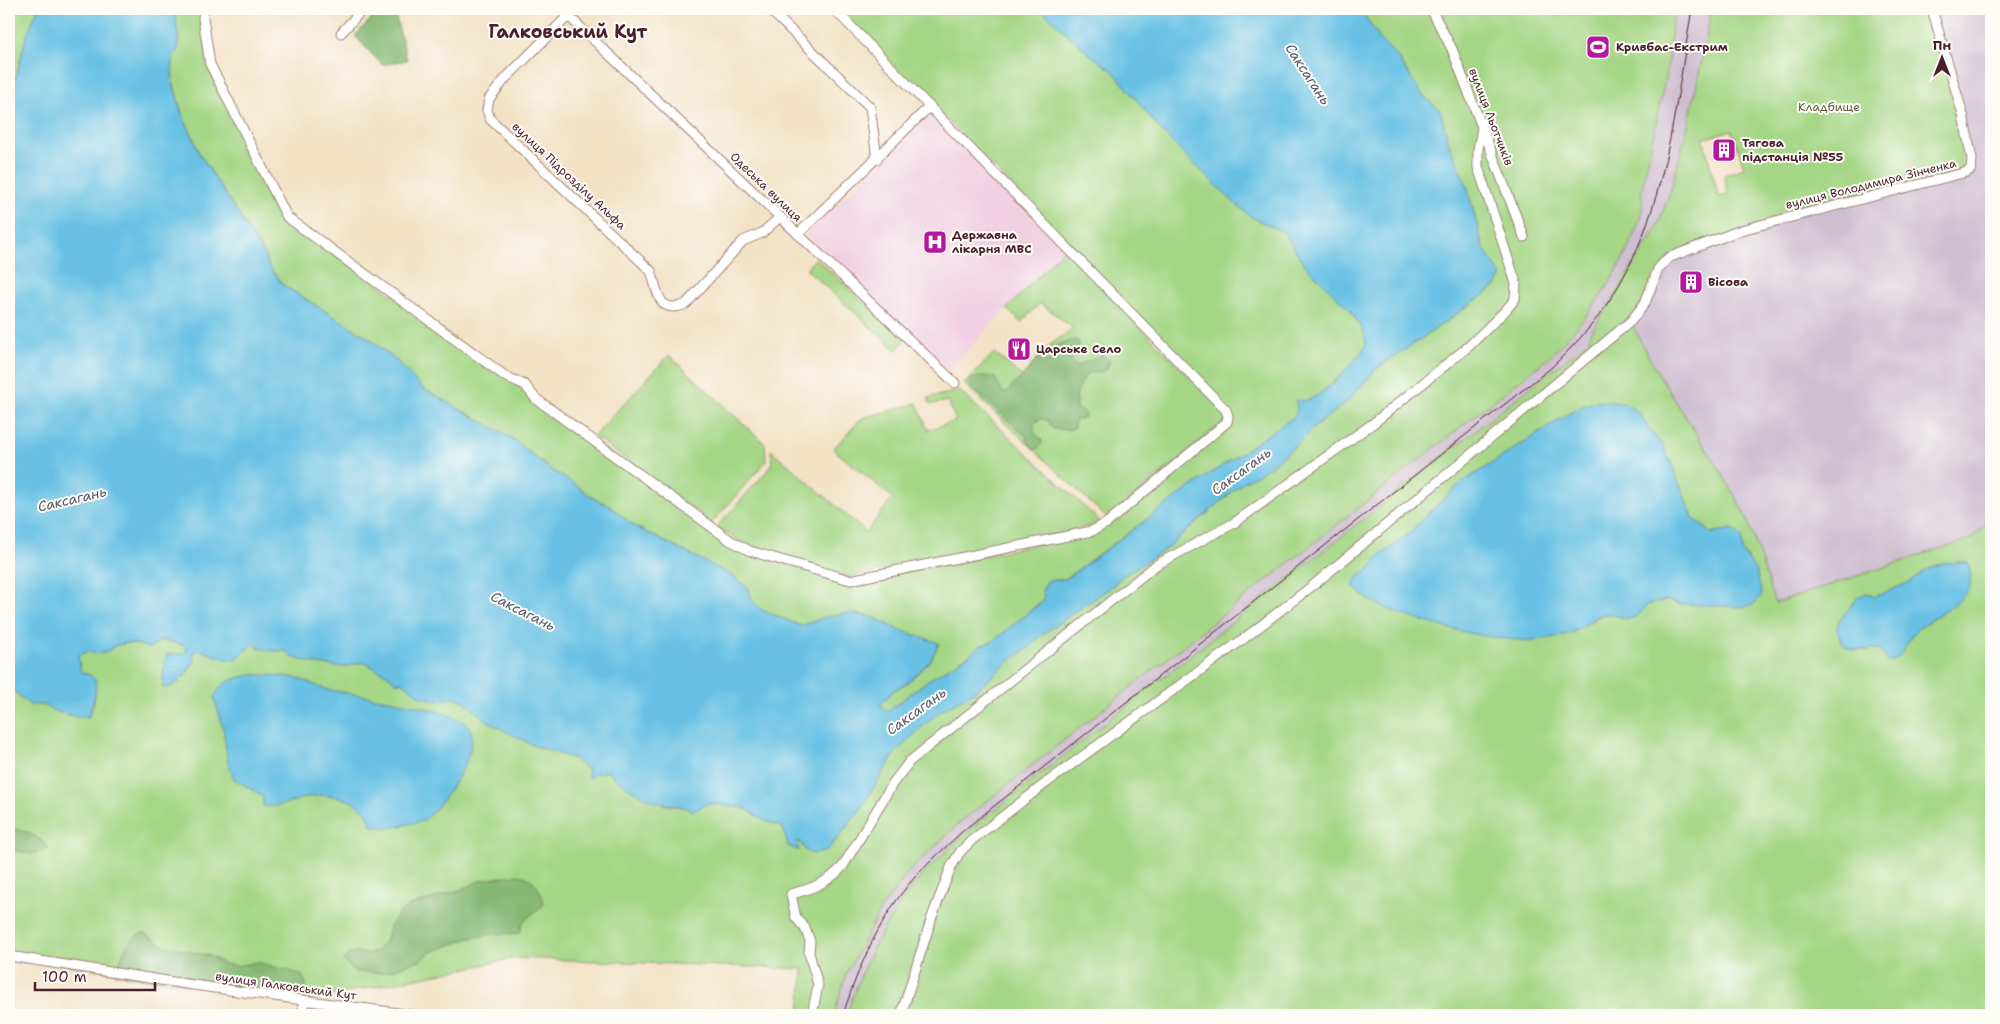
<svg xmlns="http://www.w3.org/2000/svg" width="2000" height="1024" font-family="'Shantell Sans',sans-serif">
<rect width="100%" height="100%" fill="#fdfcf7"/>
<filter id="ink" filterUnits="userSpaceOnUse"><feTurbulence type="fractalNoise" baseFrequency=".02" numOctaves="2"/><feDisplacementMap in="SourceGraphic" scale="10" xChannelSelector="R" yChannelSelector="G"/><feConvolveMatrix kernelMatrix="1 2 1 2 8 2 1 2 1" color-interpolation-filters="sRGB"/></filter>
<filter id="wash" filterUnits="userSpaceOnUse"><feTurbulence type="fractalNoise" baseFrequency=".0096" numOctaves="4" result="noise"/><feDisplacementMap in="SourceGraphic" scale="20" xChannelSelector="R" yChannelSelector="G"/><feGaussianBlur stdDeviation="1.12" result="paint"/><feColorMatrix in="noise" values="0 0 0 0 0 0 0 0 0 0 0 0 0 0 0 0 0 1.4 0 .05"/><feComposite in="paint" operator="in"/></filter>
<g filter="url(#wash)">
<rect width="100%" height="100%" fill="#f3e2c6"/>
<polygon fill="#f1d0e2" points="931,112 1064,249 948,370 805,235"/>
<g fill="#cebed0">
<polygon points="1674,9 1712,9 1689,122 1671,190 1655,232 1633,265 1589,340 968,831 918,880 876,942 853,994 847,1015 834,1015 847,972 881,909 906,875 958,824 1519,382 1547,359 1576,330 1603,293 1624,258 1638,225 1644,202 1641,194 1667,70"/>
<polygon points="1933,9 1991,9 1991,207 1986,206 1991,216 1991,518 1973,538 1775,604 1745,514 1719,469 1653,366 1631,321 1658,269"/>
</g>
<g fill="#a5d685" stroke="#787a58" fill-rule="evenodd">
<polygon points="9,9 38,9 26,37 17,73 9,90"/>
<path d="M174,9h27l6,56 77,153 240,170 206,155 120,40 242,-50 139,-116 -221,-233 -172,-175h203l46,43 27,20 50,62 37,35 68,57 15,6 20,32 46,46 14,22 2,13c-11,18 -28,33 -43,46 -13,12 -21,7 -29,26l-106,72 -123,90 -18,2 -4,9 1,9 -52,44 -13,3 -8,8 -41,25 -42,32 -8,-6 13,-14 15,-9 22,-21 9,-17 -39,-14 -28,-13 -23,-4 -24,4 -24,9 -39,-16 -10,-10 -5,-13 -16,-12 -97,-49 -27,-22 -11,-4 -20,-15 -26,-16 -40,-32 -88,-49 -24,-26 -29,-24 -86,-53 -15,-20 -4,-11 -65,-101 -6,-16 -11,-23 -10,-35 1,-22 5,-8v-15z"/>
<path d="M1360,9h314l-7,61 -26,123c5,13 -2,28 -7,41 -19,49 -50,88 -87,125l-589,465 -52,51 -25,34 -34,63 -13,43h-34l3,-46 -287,-11 -212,43 -295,-45v-269l21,17 14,1 8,5 25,7h11c8,-16 10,-25 2,-42l-9,-3 -3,-16c12,-9 17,-1 26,-3 4,-1 7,-5 10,-7 11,-5 25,-2 36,2l11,-8 23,5 3,5 -3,4 -17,1 -4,33 27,-19 4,-8 -1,-8 6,-3 16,4 4,3 34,-14 6,5 28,3 10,8 20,5 26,3 20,-5 27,14 5,6h7l20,15 17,4 9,-3h8l8,3 22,19 49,26 40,13 13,11 8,3 12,-2c17,16 37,27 58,34 8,2 16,0 24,4l19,-6 36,5 20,13 18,6 5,19 10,4 -2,-9h3l7,10 28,-8 24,-30 38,-61 29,-28 17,-14 32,-18 34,-30 23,-16 12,-12 67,-46 14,-13 42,-26 76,-66 26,-15 27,-22 17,-17 37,-29 28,-32 41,-27 77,-54 7,-11 -19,-28 -16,-62 -18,-42 -9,-34 -17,-14 -27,-41 -16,-16z"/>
<path d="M1712,9h220l24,79 15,81 -230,61 -73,28 -37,63c30,69 80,125 113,192 12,26 21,63 31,90l198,-65 18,-20v497h-1144c14,-48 38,-97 71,-135 15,-18 33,-33 50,-49l621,-490 1,-8 25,-36 18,-32 22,-33 16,-42 18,-68zM1732,130l12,38 -20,7 4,19 -9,3 -16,-58zM1590,403l50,11 11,18 13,15 29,71 18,15 22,-4 9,22 7,8 -50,45h-19l-14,-4 -19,5 -20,14 -16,-5 -10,1 -27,17 -83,4 -47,-9 -63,-21 -12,-37 2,-1 7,-10 33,-26 8,-10 41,-38 113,-73zM1967,562l-8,39 -44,30 -12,18 -21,2 -2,-2c-8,0 -20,3 -28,1 -6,-2 -9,-5 -11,-10 -10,-19 12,-36 26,-47l7,4 37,-15 14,-11 16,-8z"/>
<polygon points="1064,249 1224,412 1224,421 1107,518 964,384 994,353 1022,376 1046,348 1073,328 1040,303 1021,323 1007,309"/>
<polygon points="816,258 905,340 896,350 806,269"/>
<polygon points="669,355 765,444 766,461 712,523 594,436"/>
<polygon points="960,391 1101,522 1092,526 851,577 751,549 717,527 767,471 772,464 771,450 866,532 893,498 833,449 862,418 917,403 928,430 956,421 948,401 933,404 929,403 928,399 931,397"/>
</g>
<g fill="#84b772" stroke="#676b4e">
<polygon points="380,9 394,9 407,60 382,65 355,36"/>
<path d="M1076,340l3,2 -1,7 -7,6v8l7,3 24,-11 8,6 -3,8 -7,3 -12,1c-9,9 -13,23 -12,35l9,4v5l-10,4 -1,7 -7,2 -14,-1 -6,-9 -6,-1 -7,4v9l7,7 1,5 -6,6 -7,-6 -3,-8 -58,-51 1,-5c9,-4 16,-5 26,-2l8,15 4,-1 40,-42 12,-6z"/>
<path d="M9,829c17,1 30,7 40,20l-18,5 -22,-5z"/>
<path d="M515,875c19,0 25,13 29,29l-21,18 -3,11 -26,1 -25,4 -38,14 -11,8 -25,9 -13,4 -27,-1 -12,-12 7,-7h23l11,-9 8,-22 9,-11 8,-5 48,-15 25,-11z"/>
<path d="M145,933l18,12 47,11 14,8 13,2 20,-4 44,12 5,9 -2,18 -189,-27c7,-16 11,-39 30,-41z"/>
</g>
<g fill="#67c1e4" stroke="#587088">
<path d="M38,9h136l4,25v15l-5,8 -1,22 10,35 11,23 6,16 65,101 4,11 15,20 86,53 29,24 24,26 88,49 40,32 26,16 20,15 11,4 27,22 97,49 16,12 5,13 10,10 39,16 24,-9 24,-4 23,4 28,13 39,13 -9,18 -22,21 -15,9 -13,14 8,6 42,-32 41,-25 8,-8 13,-4 52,-42 -1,-10 4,-9 19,-2 122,-90 106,-72 3,-6 -1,-11c3,0 6,1 8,1 19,-3 52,-40 62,-56l-2,-13 -14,-22 -46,-46 -20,-32 -33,-15 -24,-21 -63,-62 -50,-62 -27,-20 -46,-43h319l20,30 16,16 27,41 17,14 9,34 18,42 16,62 19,28 -7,11 -77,54 -41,27 -28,32 -37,29 -17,17 -27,22 -26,15 -76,66 -42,26 -14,13 -67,46 -12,12 -23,16 -34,30 -32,18 -17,14 -29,28 -38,61 -30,36 -7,4 -9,1 -6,-3 -7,-10h-3l3,9 -11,-4 -5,-19 -18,-6 -20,-13 -36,-5 -16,8c-8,-6 -27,-6 -38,-10 -17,-6 -34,-17 -47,-30l-12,2 -8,5v-8l-13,-11 -40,-13 -32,-16 -17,-10 -22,-19 -8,-3h-8l-9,3 -17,-4 -20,-15h-7l-5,-6 -27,-14 -20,5 -26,-3 -26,-7 -4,-6c-13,0 -23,1 -34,-8l-17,17c-14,0 -24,-7 -37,-10l-6,3 1,8c-6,12 -16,27 -31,27v-14l4,-20h17l3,-4 -3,-5 -23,-5 -11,8c-11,-4 -25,-7 -35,-2 -4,2 -7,6 -11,7 -10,2 -15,-5 -26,3l3,16 9,3 6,6 -1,14 -7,22h-11l-25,-7 -8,-5h-14l-21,-18v-597l8,-17 9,-36z"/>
<path d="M1605,401l21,3 14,10 11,18 13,15 29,71 18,15 22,-4 9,8v14l14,20 6,25 -9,9 -11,2 -62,-3 -14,-4 -19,5c-18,27 -28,4 -47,10 -9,4 -16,12 -25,16 -8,5 -31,8 -41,9 -34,4 -165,-25 -181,-55l6,-9 12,-8 6,-10 34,-26 8,-10 41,-38 113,-73 17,-8z"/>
<path d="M1967,562c17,39 -32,49 -52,70 -8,8 -14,31 -28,29l-7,-12 -27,1 -9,-4 -7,-16 1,-8 20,-25 9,-4 7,4 36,-15 15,-11 16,-8z"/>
<path d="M252,675c13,0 26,0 38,2 14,2 26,10 40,13 23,5 133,18 140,39 10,25 -28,75 -46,92 -18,2 -35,11 -53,4 -3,-26 -41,-33 -63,-28 -16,4 -29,11 -45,9v-10l-29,-17 -6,-17 -5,-34 -9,-31c11,-18 18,-18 38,-22z"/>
</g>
</g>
<g filter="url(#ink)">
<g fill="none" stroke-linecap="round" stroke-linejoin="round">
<g stroke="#9e8078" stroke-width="11">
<g id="minor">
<polyline points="204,9 203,18 210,64 287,217 505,376 525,385 535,398 731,541 750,551 850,580 1092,531 1107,523 1227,422 1228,416 1226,410 834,9"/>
<polyline points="561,9 955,383"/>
<path d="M575,9l-69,69 -17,21 -2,11 3,9 161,152c7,18 5,45 35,33l57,-63 19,-8 18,-16"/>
<polyline points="769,9 870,107 877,159"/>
<polyline points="1431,9 1452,49 1524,237"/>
<polyline points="341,33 363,9"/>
<polyline points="798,234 930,106"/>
<polyline points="9,956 186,984 412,1015"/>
<polyline points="302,1015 304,1001"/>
<path d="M812,1015l6,-30 -9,-32 1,-12 -5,-13 -9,-10 -5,-24c21,-5 38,-12 52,-28l50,-83 17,-22 246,-196 78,-42 141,-101 94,-76 37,-36 9,-11 1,-16 -38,-116v-18l4,-21"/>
<polyline points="901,1015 932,917 951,867 960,852 972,840 1046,783 1246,637 1316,583 1631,321 1645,303 1658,269 1668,258 1741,230 1967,172 1971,169 1972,159 1963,115 1932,9"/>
</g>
</g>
<use href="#minor" stroke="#fff" stroke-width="9"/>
<path stroke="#4a1f2b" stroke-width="1" d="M843,1015c15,-48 38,-100 72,-138 16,-17 33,-32 50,-48l587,-462c21,-21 43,-43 59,-69 55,-84 64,-192 81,-289"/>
</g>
</g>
<defs>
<g id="stadium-square" transform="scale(1.25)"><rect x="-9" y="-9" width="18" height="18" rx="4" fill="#b5179e" stroke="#fdfcf7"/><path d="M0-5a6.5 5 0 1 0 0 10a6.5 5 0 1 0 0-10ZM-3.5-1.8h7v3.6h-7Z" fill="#fff"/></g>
<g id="building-square" transform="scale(1.25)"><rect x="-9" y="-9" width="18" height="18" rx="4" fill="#b5179e" stroke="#fdfcf7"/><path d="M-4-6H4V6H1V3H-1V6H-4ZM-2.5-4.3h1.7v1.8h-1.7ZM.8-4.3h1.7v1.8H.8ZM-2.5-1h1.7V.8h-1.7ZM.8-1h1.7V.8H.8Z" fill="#fff"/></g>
<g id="hospital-square" transform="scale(1.25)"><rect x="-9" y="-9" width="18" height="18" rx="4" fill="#b5179e" stroke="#fdfcf7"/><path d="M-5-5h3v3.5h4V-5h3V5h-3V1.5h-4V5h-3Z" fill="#fff"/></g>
<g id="restaurant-square" transform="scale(1.25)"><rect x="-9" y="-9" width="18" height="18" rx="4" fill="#b5179e" stroke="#fdfcf7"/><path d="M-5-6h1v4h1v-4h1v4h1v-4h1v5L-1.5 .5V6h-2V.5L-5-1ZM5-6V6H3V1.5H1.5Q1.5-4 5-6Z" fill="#fff"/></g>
</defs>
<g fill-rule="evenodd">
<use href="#stadium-square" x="1598" y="47"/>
<use href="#building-square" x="1724" y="150"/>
<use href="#hospital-square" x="935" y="242"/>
<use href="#building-square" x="1691" y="282"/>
<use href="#restaurant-square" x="1019" y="349"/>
</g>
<g text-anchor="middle" stroke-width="4" stroke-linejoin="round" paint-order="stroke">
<g font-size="12" font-weight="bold" fill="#4a1f2b" stroke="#fdfcf7" text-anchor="start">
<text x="1616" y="51">Кривбас-Екстрим</text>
<text x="1742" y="147">Тягова<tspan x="1742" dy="14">підстанція №55</tspan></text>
<text x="952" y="239">Державна<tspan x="952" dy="14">лікарня МВС</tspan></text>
<text x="1708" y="286">Вісова</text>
<text x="1036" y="353">Царське Село</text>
</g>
<g font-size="12" fill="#655646" stroke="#fdfcf7">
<text x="1829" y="111">Кладбище</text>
</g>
<g font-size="12" fill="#4a1f2b" stroke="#fdfcf7">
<text transform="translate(1491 117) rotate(69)" y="4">вулиця Льотчиків</text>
<text transform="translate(569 176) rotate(43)" y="4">вулиця Підрозділу Альфа</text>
<text transform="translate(1871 184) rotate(-14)" y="4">вулиця Володимира Зінченка</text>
<text transform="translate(766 187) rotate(44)" y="4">Одеська вулиця</text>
<text transform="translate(286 986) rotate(8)" y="4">вулиця Галковський Кут</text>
</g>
<g font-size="14" font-style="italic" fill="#54586c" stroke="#fdfcf7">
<text transform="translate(1308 74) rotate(57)" y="5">Саксагань</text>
<text transform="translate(1241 471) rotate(-36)" y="5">Саксагань</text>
<text transform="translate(72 499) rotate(-13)" y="5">Саксагань</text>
<text transform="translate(523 611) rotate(27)" y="5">Саксагань</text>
<text transform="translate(916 711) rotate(-36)" y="5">Саксагань</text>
</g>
<g font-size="18" font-weight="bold" fill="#4a1f2b" stroke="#fdfcf7">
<text x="568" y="38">Галковський Кут</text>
</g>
</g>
<rect width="2000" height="1024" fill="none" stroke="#fdfcf7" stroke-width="30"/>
<g transform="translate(1942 58)" stroke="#fdfcf7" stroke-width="4" paint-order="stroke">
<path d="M0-4L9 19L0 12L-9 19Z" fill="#4a1f2b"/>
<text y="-8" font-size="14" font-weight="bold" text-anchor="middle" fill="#4a1f2b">Пн</text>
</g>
<path d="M35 982v8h120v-8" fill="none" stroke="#4a1f2b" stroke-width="2.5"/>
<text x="42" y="982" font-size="15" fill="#4a1f2b" stroke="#fdfcf7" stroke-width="4" paint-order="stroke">100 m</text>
</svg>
